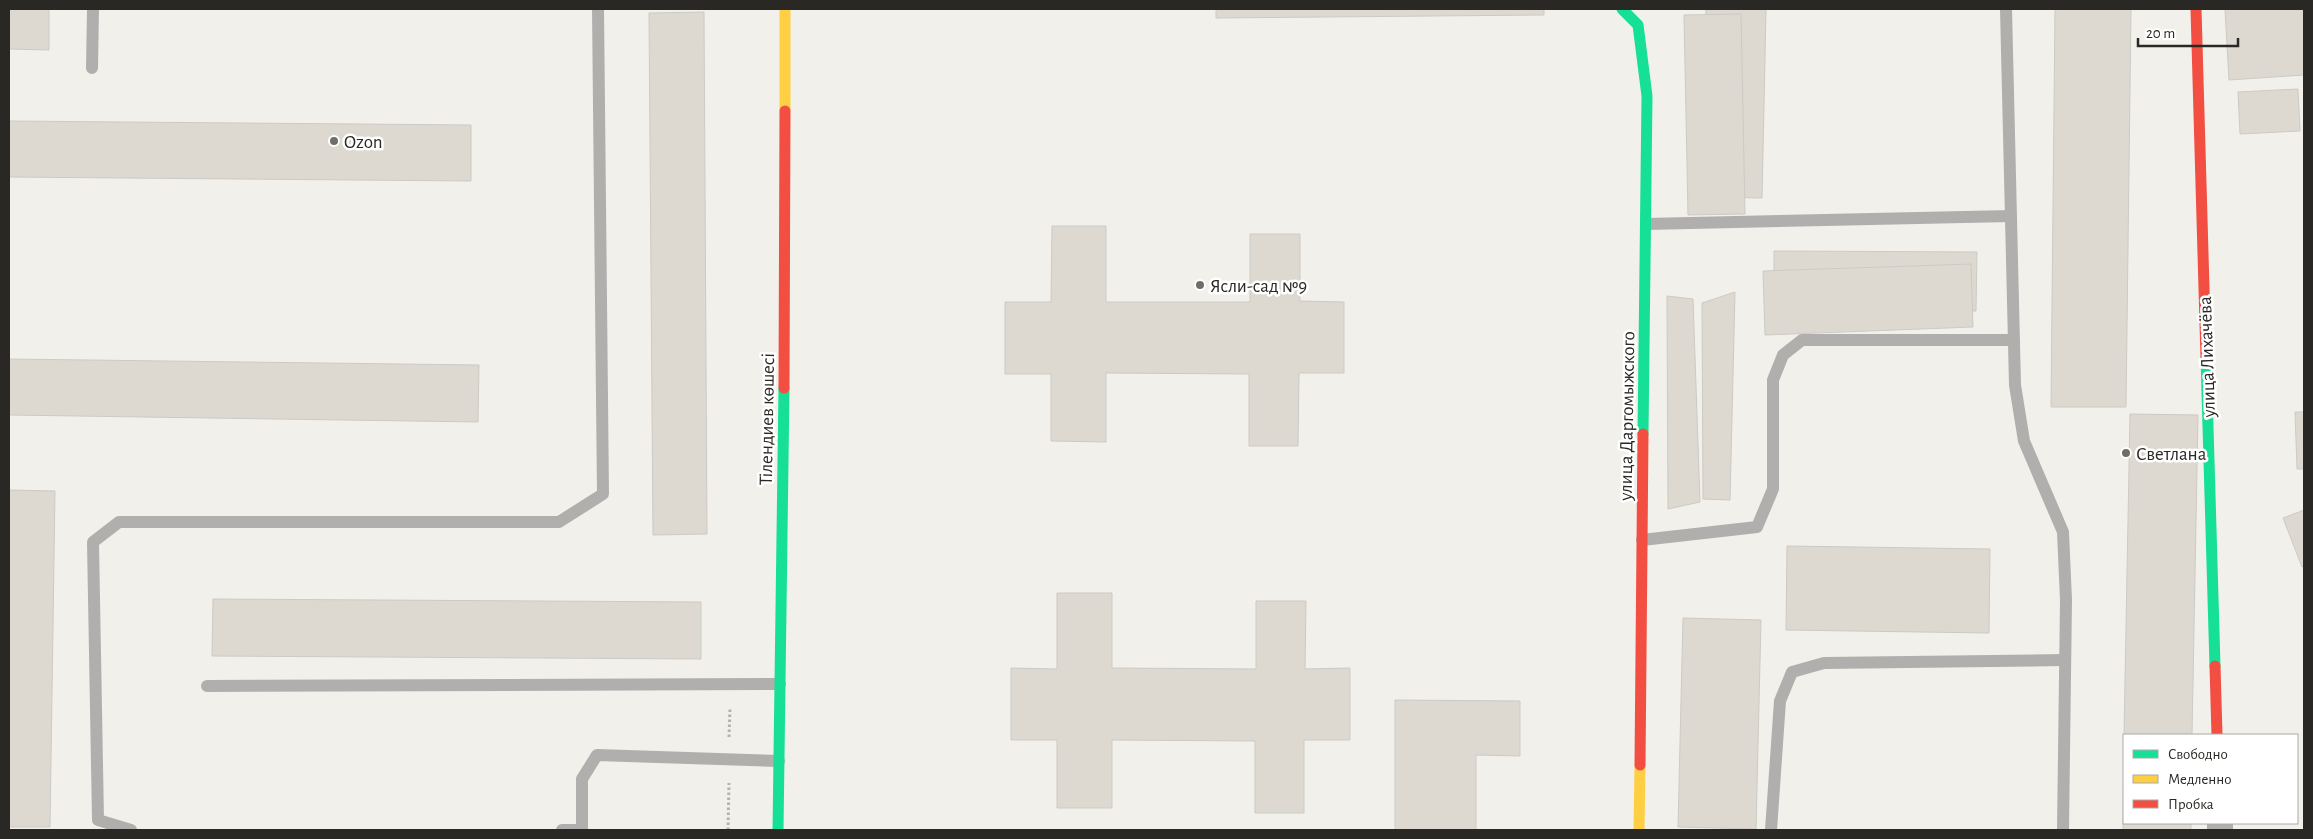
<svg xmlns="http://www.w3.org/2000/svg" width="2313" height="839" font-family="'Alegreya Sans',sans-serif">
<rect width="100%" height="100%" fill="#f2f0ea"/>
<g fill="#ded9d0" stroke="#cccac5">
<polygon points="9,9 49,9 49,50 9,49"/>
<polygon points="1216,9 1544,9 1544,15 1216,18"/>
<polygon points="1706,9 1766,9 1762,198 1702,197"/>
<polygon points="2055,9 2131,9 2126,407 2051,407"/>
<polygon points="2225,9 2304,9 2304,75 2229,80"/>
<polygon points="704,12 707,534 653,535 649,13"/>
<polygon points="1741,14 1745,214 1688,215 1684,15"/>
<polygon points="2298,89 2300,131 2240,134 2238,92"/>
<polygon points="9,121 471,125 471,181 9,177"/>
<polygon points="1052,226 1106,226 1106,302 1250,302 1250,234 1300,234 1300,301 1344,302 1344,373 1299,373 1298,446 1249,446 1249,374 1106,373 1106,442 1051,441 1051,374 1005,374 1005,302 1051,302"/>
<polygon points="1774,251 1977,252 1976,311 1774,310"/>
<polygon points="1971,264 1973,327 1765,335 1763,271"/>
<polygon points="1735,292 1730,500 1703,499 1702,303"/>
<polygon points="1667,296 1693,299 1700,502 1668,509"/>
<polygon points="9,359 479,365 478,422 9,415"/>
<polygon points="2295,412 2304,412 2304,469 2297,469"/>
<polygon points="2130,414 2198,415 2192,735 2124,735"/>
<polygon points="9,490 55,491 50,827 9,827"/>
<polygon points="2304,510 2304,566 2302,567 2283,518"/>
<polygon points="1787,546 1990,549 1989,633 1786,630"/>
<polygon points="1057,593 1112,593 1112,668 1256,669 1256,601 1306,601 1305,669 1350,668 1350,740 1304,740 1304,813 1255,813 1255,741 1112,740 1112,808 1057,808 1057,740 1011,740 1011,668 1057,669"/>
<polygon points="213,599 701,602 701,659 212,656"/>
<polygon points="1683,618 1761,620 1756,829 1678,827"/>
<polygon points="1395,700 1520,701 1520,756 1476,755 1476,830 1395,830"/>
<polygon points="2124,745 2124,823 2191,823 2191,830 2123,830"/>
</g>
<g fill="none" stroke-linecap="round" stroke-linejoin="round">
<g stroke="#b3b2af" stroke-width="3" stroke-dasharray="2.5 2.5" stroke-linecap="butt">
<polyline points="729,737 730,708"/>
<polyline points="728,830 729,783"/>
</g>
<g stroke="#b1afae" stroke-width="12">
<polyline points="2006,9 2015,385 2024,441 2063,532 2066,600 2063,830"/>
<polyline points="92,68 93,9"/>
<polyline points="1646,224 2011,216"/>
<polyline points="1642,540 1757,527 1773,489 1773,380 1783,355 1802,340 2014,340"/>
<polyline points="207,686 780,684"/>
<polyline points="131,830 98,820 93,542 119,522 559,522 603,494 598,9"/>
<polyline points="562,830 582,830 582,779 597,755 779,761"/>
<polyline points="1771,830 1780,701 1792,672 1824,663 2065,660"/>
</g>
<polyline stroke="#b1afae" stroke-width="26" points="2220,823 2220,830"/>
<g stroke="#16e098" stroke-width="11">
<polyline points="1622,9 1638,25 1647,96 1643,434"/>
<polyline points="2206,358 2215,666"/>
<polyline points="778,830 784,388"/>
</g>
<g stroke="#ffcf43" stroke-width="11">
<polyline points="785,9 785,111"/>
<polyline points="1639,830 1640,765"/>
</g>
<g stroke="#f24e42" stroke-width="11">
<polyline points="2196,9 2206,358"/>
<polyline points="784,388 785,111"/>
<polyline points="2215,666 2217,735"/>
<polyline points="1640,765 1643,434"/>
</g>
</g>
<g fill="#6f6e69" stroke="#fff" stroke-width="2">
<circle cx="334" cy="141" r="5"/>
<circle cx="1200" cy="285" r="5"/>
<circle cx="2126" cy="453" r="5"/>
</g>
<g text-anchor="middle" stroke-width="5" stroke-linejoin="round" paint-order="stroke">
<g font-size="19" fill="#292824" stroke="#fff" text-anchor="start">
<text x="344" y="148">Ozon</text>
<text x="1210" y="292">Ясли-сад №9</text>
<text x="2136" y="460">Светлана</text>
</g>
<g font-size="19" fill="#292824" stroke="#fff">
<text transform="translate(2206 357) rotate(-92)" y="7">улица Лихачёва</text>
<text transform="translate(1626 416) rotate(-89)" y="7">улица Даргомыжского</text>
<text transform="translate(766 419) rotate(-89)" y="7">Тілендиев көшесі</text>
</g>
</g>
<rect width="2313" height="839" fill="none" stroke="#292824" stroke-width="20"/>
<rect x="2123" y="734" width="175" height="90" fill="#ffffff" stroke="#a9a9a7"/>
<rect x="2133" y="750" width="25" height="8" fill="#16e098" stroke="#a9a9a7"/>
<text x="2168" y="759" font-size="15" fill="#292824">Свободно</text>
<rect x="2133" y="775" width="25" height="8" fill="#ffcf43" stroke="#a9a9a7"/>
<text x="2168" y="784" font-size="15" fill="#292824">Медленно</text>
<rect x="2133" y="800" width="25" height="8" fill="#f24e42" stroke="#a9a9a7"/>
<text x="2168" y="809" font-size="15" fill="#292824">Пробка</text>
<path d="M2138 38v8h100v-8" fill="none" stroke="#292824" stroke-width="2.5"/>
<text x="2146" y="38" font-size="15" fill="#292824" stroke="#ffffff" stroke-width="4" paint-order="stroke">20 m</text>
</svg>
